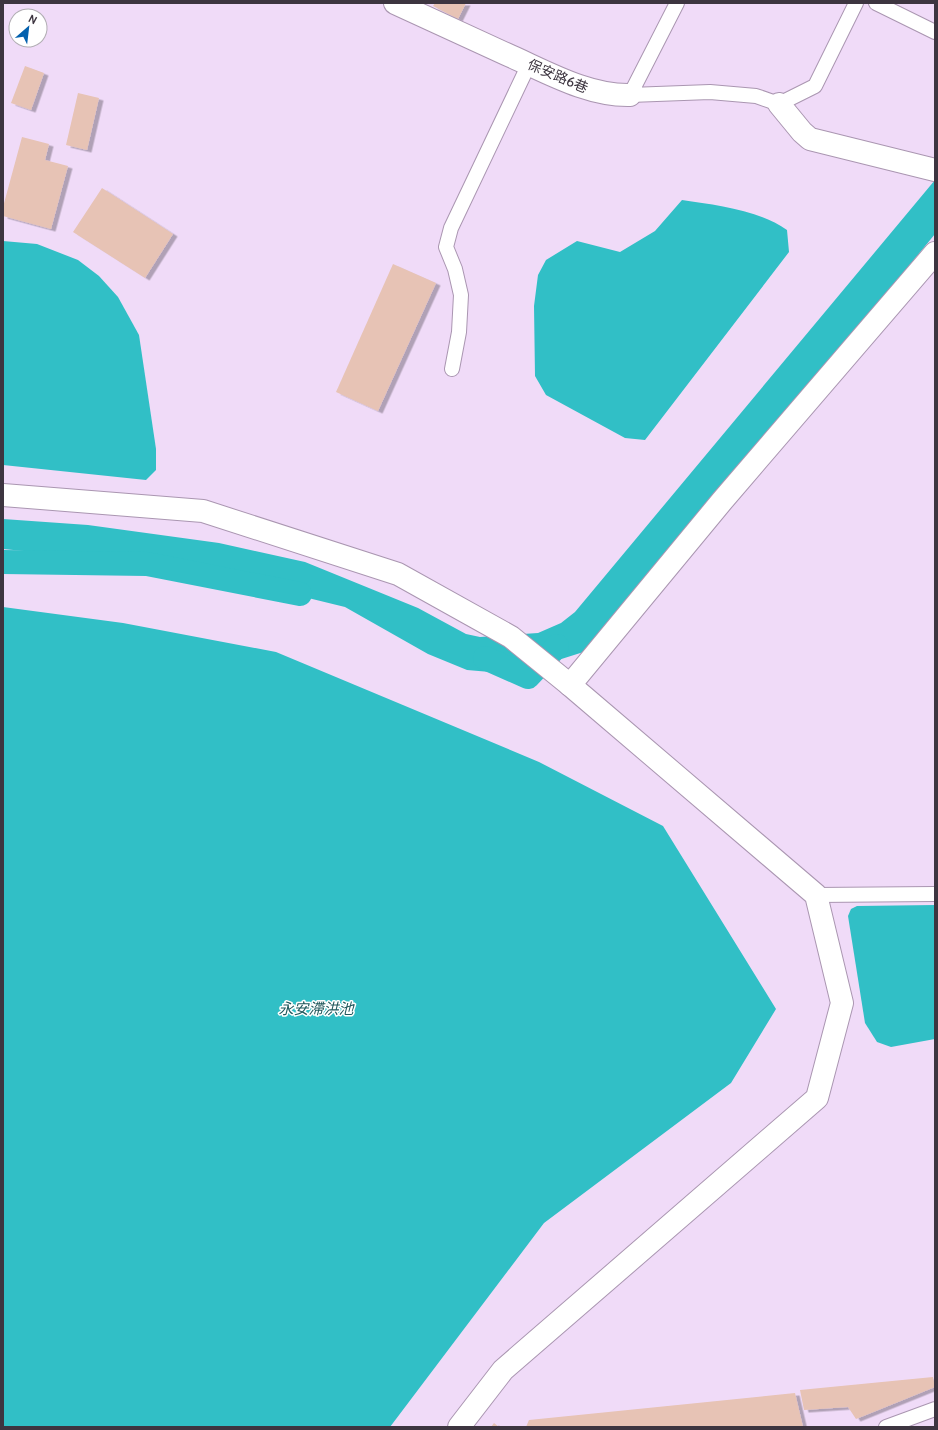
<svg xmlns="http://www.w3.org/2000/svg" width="938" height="1430" font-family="Cabin,'Noto Sans TC',sans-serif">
<defs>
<filter id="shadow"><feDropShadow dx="4.5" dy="2.5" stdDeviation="0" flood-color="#0004"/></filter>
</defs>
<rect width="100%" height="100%" fill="#f0dbf8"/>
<g fill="#31bfc6">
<polygon points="935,180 935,234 596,648 552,662 502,673 467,670 428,654 345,607 178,566 3,549 3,519 88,525 219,543 305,562 418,608 466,634 480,637 538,633 561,623 575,612"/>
<path d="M682,200c34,5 77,10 105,30l2,22 -144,188 -20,-2 -79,-43 -11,-19 -1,-70 4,-31 8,-15 31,-19 43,11 35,-21z"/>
<polygon points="3,241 37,244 78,260 99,276 118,297 139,335 156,449 156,470 146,480 3,465"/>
<polygon points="3,607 123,623 276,652 539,762 663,826 776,1009 731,1083 544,1223 390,1427 3,1427"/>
<polygon points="935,905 935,1039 891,1047 877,1042 865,1023 848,916 851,909 857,906"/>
</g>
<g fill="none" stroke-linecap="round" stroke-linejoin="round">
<g stroke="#31bfc6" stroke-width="24">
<polyline points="3,562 147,564 300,594"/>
<polyline points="485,658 528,677 557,646"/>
</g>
</g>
<g fill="#e7c3b5" filter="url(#shadow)">
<polygon points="435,3 466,3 458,19 433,6"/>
<polygon points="25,66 44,73 31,110 11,103"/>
<polygon points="78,93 99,98 87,150 66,145"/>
<polygon points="22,137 49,144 45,160 68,166 51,229 3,216 3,207"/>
<polygon points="102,188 173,234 145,278 73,232"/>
<polygon points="393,264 436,283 378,411 336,392"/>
<polygon points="933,1377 935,1387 856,1419 848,1407 804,1410 800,1390"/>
<polygon points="795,1393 803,1427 526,1427 529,1420"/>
<polygon points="494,1423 499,1427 491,1427"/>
</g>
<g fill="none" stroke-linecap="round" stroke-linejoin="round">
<g stroke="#aa96b1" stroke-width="16">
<g id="service">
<polyline points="677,3 630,95 710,92 756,96 779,104 815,86 856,3"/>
<polyline points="876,3 935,32"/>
<polyline points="452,369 459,332 461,295 455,269 446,247 451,228 529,64"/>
<polyline points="816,895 935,894"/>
<polyline points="886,1427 935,1409"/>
</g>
</g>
<g stroke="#aa96b1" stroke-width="24">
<g id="minor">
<path d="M395,3c37,17 74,34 111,51 39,17 81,42 124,41"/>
<polyline points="779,104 802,132 810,139 935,170"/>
<polyline points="3,495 203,511 398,574 511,637 570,685 816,895 842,1003 817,1098 503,1370 459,1427"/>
<polyline points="570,685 722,501 935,253"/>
</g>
</g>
<use href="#service" stroke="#fff" stroke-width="14"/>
<use href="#minor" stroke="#fff" stroke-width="22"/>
</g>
<g text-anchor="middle" stroke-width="3" stroke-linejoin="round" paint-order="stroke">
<g font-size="14" fill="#3d3540" stroke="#fff">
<text transform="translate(558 76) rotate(23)" y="5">保安路6巷</text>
</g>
<g font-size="15" font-style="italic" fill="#20585c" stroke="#fff">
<text x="316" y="1014">永安滯洪池</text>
</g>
</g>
<rect width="938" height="1430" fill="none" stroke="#3d3540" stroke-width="8"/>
<g transform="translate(28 28) rotate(28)"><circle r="19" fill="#ffffff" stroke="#b1aeb3"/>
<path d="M0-3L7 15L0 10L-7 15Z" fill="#0461ae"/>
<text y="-6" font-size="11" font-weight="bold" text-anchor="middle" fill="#3d3540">N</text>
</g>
</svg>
